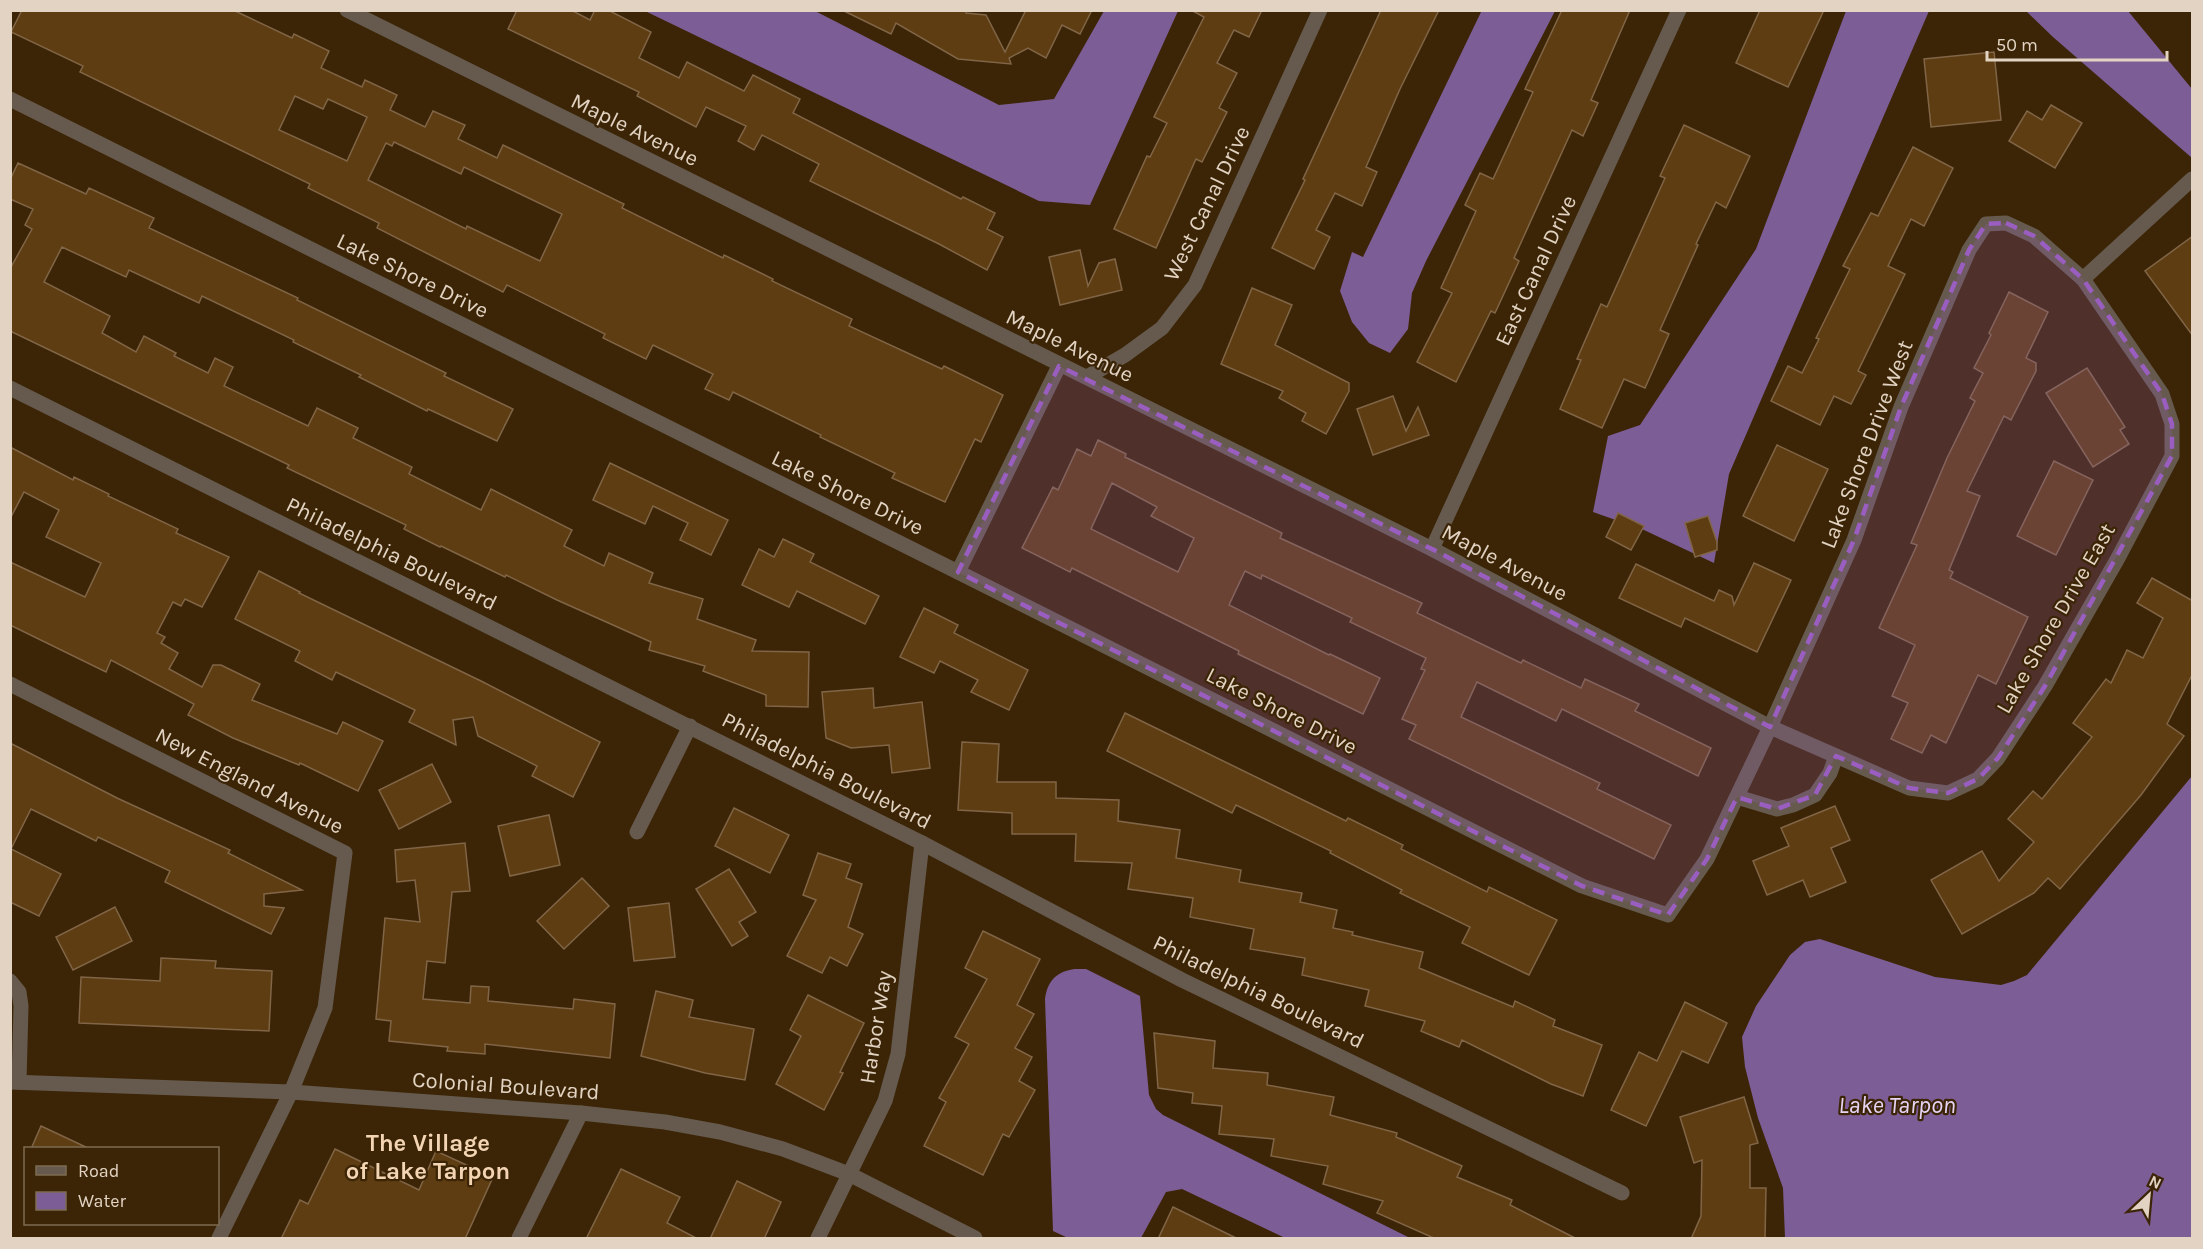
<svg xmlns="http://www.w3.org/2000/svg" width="2203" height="1249" font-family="Karla,sans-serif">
<rect width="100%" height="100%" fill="#3c2506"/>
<g fill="#7d5d95">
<polygon points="1482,10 1555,11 1426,261 1412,293 1408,329 1390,353 1369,343 1352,322 1340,291 1352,252 1363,257"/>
<polygon points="645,11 815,11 999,105 1054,99 1104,11 1178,11 1090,205 1039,201"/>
<polygon points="1846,11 1929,11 1729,474 1714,563 1644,530 1593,512 1608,436 1640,425 1756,249"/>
<polygon points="2026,11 2128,11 2192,89 2192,158 2053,37"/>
<polygon points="2192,776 2192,1238 1785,1238 1783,1188 1758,1118 1745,1067 1742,1037 1756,1006 1790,955 1805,942 1820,939 1935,977 2001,985 2014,981 2027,975"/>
<path d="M1075,969h11l54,27 9,99 7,14 7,6 247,123h-125l-103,-49 -16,3 -25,46h-73l-15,-7 -8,-232c2,-18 12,-28 30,-30z"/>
</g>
<g fill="#5e3d12" stroke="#806547" stroke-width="1.5" fill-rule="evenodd">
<path d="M22,10h211l59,28 2,-4 35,17 -8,17 41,19 3,-7 32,15 -7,15 35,17 8,-16 32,14 -7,14 39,19 6,-13 121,59 -2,4 101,50 1,-3 49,24 -1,2 80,38 -3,7 93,43 2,-3 59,29 -22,47 -6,-3 -30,63 -53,-24 3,-5 -75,-36 1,-2 -88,-43 -4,8 -24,-11 8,-15 -60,-29 -7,14 -43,-21 2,-4 -98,-49 -4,7 -126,-64 2,-5 -71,-35 2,-4 -230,-112 3,-6 -72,-34zM295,96l28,13 5,-10 39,18 -20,44 -68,-31zM394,142l67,32 3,-7 98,47 -22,47 -73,-35 -1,3 -98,-49 18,-37 6,3z"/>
<polygon points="517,10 571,10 590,20 595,10 608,10 651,32 639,58 679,78 687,62 744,91 753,75 800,99 793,113 961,199 963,197 995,213 987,229 1003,237 987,270 939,244 810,181 819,164 762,135 754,150 738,141 746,126 706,107 696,127 637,96 639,92 508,29"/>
<polygon points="842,10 966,10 966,13 986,15 1005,52 1026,10 1092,10 1080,34 1062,25 1046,58 1028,48 1009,58 1011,64 958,59 896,23 891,34"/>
<polygon points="1191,10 1262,10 1249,37 1234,30 1217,63 1237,73 1219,108 1227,112 1202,162 1196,159 1156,248 1114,229 1147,156 1150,157 1167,123 1154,117 1204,17"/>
<polygon points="1381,10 1439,10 1400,89 1366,167 1377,172 1362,206 1335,193 1316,230 1330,237 1314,269 1272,248 1305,180 1303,179"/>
<polygon points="1562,10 1630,10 1591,100 1598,103 1583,136 1572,130 1514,258 1519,261 1495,313 1491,311 1456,382 1417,362 1452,293 1441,288 1476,211 1465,205 1480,173 1493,179 1533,92 1525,89"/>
<polygon points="1760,10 1824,10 1788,87 1736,63"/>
<polygon points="1994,52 2001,120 1931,127 1924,59"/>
<polygon points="2051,105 2082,123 2055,168 2009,141 2027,111 2042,120"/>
<polygon points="1684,125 1750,156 1726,208 1716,202 1696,244 1698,245 1660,330 1669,334 1645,388 1624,379 1602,428 1560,409 1581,360 1577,359 1601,304 1607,307 1665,178 1660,176"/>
<polygon points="1913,147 1953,168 1924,226 1911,219 1888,266 1905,274 1858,371 1866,375 1851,404 1834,396 1820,425 1771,401 1788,366 1802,373 1819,339 1816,338 1850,269 1843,266 1871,213 1878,216"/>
<polygon points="18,163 86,194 89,188 154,218 149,228 298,298 297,300 446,373 444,376 513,409 497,441 428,409 427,411 359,377 361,375 293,342 294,340 202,296 199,303 129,270 126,277 62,247 44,282 110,316 102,333 136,352 144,336 176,353 174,356 208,373 215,358 233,367 224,386 308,426 317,408 358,428 353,438 412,467 409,474 481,510 491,489 572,530 564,546 604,566 609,553 653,573 649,583 703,599 697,619 756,640 752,651 809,652 808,707 766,706 766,695 703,671 705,666 649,650 651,642 557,600 506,575 505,577 441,546 440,547 404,529 406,525 287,468 289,465 10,331 10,269 32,229 25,225 33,209 10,199 10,180"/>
<polygon points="2193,236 2193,336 2145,271"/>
<polygon points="1080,250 1088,286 1099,263 1115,259 1122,290 1060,305 1049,257"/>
<polygon points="1252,288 1292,305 1275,345 1349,383 1349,391 1326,434 1302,421 1306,413 1279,398 1283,391 1221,364"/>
<polygon points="2009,292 2048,312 2026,358 2036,363 2036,371 2011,420 2004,416 1967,491 1980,496 1949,570 1953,572 1950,578 2028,617 1996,684 1978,675 1946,743 1931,735 1922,753 1891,739 1908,703 1892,696 1915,645 1879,628 1917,545 1911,543 1947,458 1975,401 1970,398 1983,373 1974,368 1991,335 1989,333"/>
<polygon points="2087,368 2125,427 2120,430 2129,444 2093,467 2046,393"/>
<polygon points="1393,396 1406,431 1418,407 1429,435 1373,455 1357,409"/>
<path d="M1098,440l28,14 -1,3 157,76 -2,5 142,65 -5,10 104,50 2,-3 58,28 4,-9 54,25 -4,7 76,37 -13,28 -136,-67 -6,12 -79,-39 -16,35 139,66 -3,6 74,36 -17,34 -245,-120 7,-14 -14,-6 23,-49 -4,-1 5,-11 -76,-36 2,-4 -90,-43 -1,4 -16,-8 -16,34 100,50 1,-1 50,24 -17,36 -125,-60 1,-3 -167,-83 -2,4 -48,-24 31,-61 5,3 19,-41 14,7zM1112,483l45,24 -6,9 43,22 -16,34 -87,-43z"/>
<polygon points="1777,445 1828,469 1794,541 1743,516"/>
<polygon points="10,447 73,480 74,477 109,494 108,496 178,529 176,533 229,557 202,607 185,599 181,606 173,602 157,633 165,637 161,643 178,653 169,669 202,687 213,665 221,665 260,684 252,700 337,734 343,722 383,741 358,791 300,763 299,765 233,738 188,715 194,704 111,660 106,672 10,625 10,562 85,597 101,563 46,537 59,510 24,492 10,519"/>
<polygon points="2054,461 2093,480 2056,555 2017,536"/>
<polygon points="610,463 728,520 711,555 680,540 688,523 653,506 645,524 593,500"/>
<polygon points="1618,513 1644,526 1631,550 1606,537"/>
<polygon points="1708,516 1717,542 1717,550 1695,557 1685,523"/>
<polygon points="783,539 814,554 810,562 879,596 865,624 797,591 789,607 742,585 759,549 774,557"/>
<polygon points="1754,563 1791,580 1757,652 1685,618 1681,627 1619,598 1636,564 1714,601 1719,590 1732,596 1734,605"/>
<polygon points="259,571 300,592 299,593 481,681 600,742 573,797 532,776 537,766 478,736 473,717 453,720 456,745 409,722 415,710 336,672 332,680 295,661 300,651 235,619"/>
<polygon points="2152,578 2193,601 2193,673 2167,724 2184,736 2141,795 2060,889 2048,878 2034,893 1962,934 1931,880 1982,851 1999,881 2034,842 2008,819 2033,791 2042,799 2092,737 2073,723 2106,679 2111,683 2127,650 2143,658 2163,618 2137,603"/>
<polygon points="924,608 958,625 954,633 1028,670 1009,710 971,692 978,680 940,661 934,673 900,657"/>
<polygon points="873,688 874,708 922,702 930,768 892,773 889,745 851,748 826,738 822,692"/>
<polygon points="1125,713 1346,821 1348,818 1403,845 1401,849 1487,892 1489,887 1557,920 1529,975 1462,943 1470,927 1400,893 1402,890 1330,853 1331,851 1236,805 1232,813 1107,751"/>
<polygon points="962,742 999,744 997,782 1056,782 1056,798 1119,800 1118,821 1180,830 1176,858 1241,870 1239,882 1302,893 1300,902 1337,910 1333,928 1353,932 1352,935 1423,952 1419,968 1513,1007 1515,1001 1555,1020 1553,1026 1602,1045 1583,1096 1551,1084 1462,1040 1459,1047 1421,1031 1425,1021 1365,1006 1369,990 1302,975 1305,958 1250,949 1254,929 1190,917 1193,898 1128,889 1132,863 1075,861 1076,834 1012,834 1012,813 958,810"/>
<polygon points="10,743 117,798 230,850 228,853 302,890 264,894 264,906 284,908 271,934 165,882 170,871 98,837 96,841 31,809 11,849 61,874 39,916 10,902"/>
<polygon points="432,764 451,802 399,829 379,790"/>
<polygon points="1835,806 1850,840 1831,848 1846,882 1810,897 1803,880 1767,895 1753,861 1789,846 1781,828"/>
<polygon points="734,808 789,835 770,873 715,846"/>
<polygon points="549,815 560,865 510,876 498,826"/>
<polygon points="465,843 470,891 452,892 445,963 427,961 423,999 470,1003 471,986 489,987 488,1001 573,1009 574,999 615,1004 610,1058 485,1044 485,1054 447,1051 448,1047 389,1041 391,1021 376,1019 385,918 420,922 415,880 397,882 395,850"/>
<polygon points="818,853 851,864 846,878 862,884 848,927 863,934 847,966 830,957 822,973 787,956 816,900 803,895"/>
<polygon points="729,869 756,912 739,922 748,936 732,946 696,889"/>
<polygon points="582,878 609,906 564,949 537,921"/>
<polygon points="669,903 675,957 634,961 628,908"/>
<polygon points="115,907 132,941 73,970 56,937"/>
<polygon points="983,931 1040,959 1017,1005 1034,1014 1015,1048 1032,1057 1019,1081 1035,1090 1009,1137 1003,1134 983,1175 924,1146 946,1102 939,1098 969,1044 955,1037 987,979 965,968"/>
<polygon points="161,958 216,961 215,968 272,971 269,1031 79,1023 81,977 160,981"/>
<polygon points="656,991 693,1000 689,1017 754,1029 745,1080 705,1073 641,1056"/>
<polygon points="808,995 864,1023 840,1072 843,1073 824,1110 776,1084 801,1036 790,1030"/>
<polygon points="1685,1002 1727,1023 1708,1063 1682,1051 1646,1126 1611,1110 1639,1052 1657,1061"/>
<polygon points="1154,1033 1215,1041 1213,1068 1268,1073 1267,1085 1334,1097 1330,1115 1397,1133 1396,1137 1462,1166 1457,1177 1512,1200 1510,1205 1577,1239 1436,1239 1377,1213 1383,1201 1323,1184 1328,1166 1271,1156 1274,1139 1219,1134 1222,1106 1192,1103 1193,1093 1158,1088"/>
<polygon points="1744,1097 1758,1143 1750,1145 1750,1188 1766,1188 1765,1239 1691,1239 1701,1216 1702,1160 1694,1163 1680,1117"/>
<polygon points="41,1126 90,1149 31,1149"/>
<polygon points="335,1149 419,1190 436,1151 493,1177 465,1239 281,1239 300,1200 308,1204"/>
<polygon points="621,1169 680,1197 667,1223 698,1239 586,1239"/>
<polygon points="737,1181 781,1202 764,1239 710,1239"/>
<polygon points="1173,1207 1238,1239 1158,1239"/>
</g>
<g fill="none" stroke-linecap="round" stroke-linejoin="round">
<g stroke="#665a4e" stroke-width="15">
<polyline points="10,99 958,572 1582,886 1668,915 1707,859 1770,727 1854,540 1901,407 1969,250 1986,224 2006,223 2034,236 2083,279 2162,394 2172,424 2172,456 2118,558 2045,686 1998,758 1978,779 1948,793 1909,788 1770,727 1432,549 347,10"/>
<polyline points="2083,279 2192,179"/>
<polyline points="1087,377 1125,355 1162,328 1195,285 1320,10"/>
<polyline points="10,388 922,843 1182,980 1622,1193"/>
<polyline points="1432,549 1679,10"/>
<polyline points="958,572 1059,366"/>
<polyline points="10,684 345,853 325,1008 291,1092 219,1238"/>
<polyline points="1737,797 1777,809 1793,805 1815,795 1830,773 1836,756"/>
<polyline points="637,832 690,726"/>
<polyline points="10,981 19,992 21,1006 19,1082"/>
<polyline points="10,1082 291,1092 581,1113 665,1122 720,1132 783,1149 849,1174 975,1238"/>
<polyline points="519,1238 581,1113"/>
<polyline points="818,1238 885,1101 898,1054 922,843"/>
</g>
</g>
<path fill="#9a5ec0" fill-opacity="0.2" stroke="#9a5ec0" stroke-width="4.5" stroke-dasharray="12 8" stroke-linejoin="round" d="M2006,223l28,13 49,43 79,115 10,30v32l-127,230 -47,72 -20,21 -30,14 -39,-5 -73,-32 -21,39 -38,14 -40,-12 -30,62 -39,56 -86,-29 -624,-314 101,-206 373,183 338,178 84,-187 47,-133 68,-157 17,-26z"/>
<g text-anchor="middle" stroke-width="4.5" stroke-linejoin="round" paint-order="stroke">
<g font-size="22" fill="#e2d3c3" stroke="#3c2506">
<text transform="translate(635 129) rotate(26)" y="8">Maple Avenue</text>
<text transform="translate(1206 203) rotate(-64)" y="8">West Canal Drive</text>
<text transform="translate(1535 270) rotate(-65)" y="8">East Canal Drive</text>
<text transform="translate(413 275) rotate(26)" y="8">Lake Shore Drive</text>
<text transform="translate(1070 345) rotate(26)" y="8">Maple Avenue</text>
<text transform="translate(1866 444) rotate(-69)" y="8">Lake Shore Drive West</text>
<text transform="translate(848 492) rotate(26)" y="8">Lake Shore Drive</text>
<text transform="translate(392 553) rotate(26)" y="8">Philadelphia Boulevard</text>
<text transform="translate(1505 562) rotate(28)" y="8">Maple Avenue</text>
<text transform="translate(2055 618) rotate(-60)" y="8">Lake Shore Drive East</text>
<text transform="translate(1282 710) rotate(27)" y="8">Lake Shore Drive</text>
<text transform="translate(827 770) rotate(27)" y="8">Philadelphia Boulevard</text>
<text transform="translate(250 780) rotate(27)" y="8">New England Avenue</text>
<text transform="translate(1259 991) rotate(26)" y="8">Philadelphia Boulevard</text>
<text transform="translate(875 1027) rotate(-81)" y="8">Harbor Way</text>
<text transform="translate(506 1085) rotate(4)" y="8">Colonial Boulevard</text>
</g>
<g font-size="24" font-style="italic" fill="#e6d4f5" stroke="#3c2506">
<text x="1897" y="1113">Lake Tarpon</text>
</g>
<g font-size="24" font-weight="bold" fill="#f3d5b4" stroke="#3c2506">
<text x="428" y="1151">The Village<tspan x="428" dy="28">of Lake Tarpon</tspan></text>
</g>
</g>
<rect width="2203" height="1249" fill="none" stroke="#e2d3c3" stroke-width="24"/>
<rect x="24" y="1147" width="195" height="78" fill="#3c2506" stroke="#7e6b52" stroke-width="1.5"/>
<rect x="36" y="1166" width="30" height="9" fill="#665a4e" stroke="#7e6b52" stroke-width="1.5"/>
<text x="78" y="1177" font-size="18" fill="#e2d3c3">Road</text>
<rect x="36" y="1192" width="30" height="18" fill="#7d5d95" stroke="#7e6b52" stroke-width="1.5"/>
<text x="78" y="1207" font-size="18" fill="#e2d3c3">Water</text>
<g transform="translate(2149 1195) rotate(26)" stroke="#3c2506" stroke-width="4.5" paint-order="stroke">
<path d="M0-4.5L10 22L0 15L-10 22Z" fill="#e2d3c3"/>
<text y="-9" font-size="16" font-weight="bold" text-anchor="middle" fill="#e2d3c3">N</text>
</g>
<path d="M1987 51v9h180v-9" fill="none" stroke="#e2d3c3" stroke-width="3"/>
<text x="1996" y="51" font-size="18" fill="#e2d3c3" stroke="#3c2506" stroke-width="4.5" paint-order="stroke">50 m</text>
</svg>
